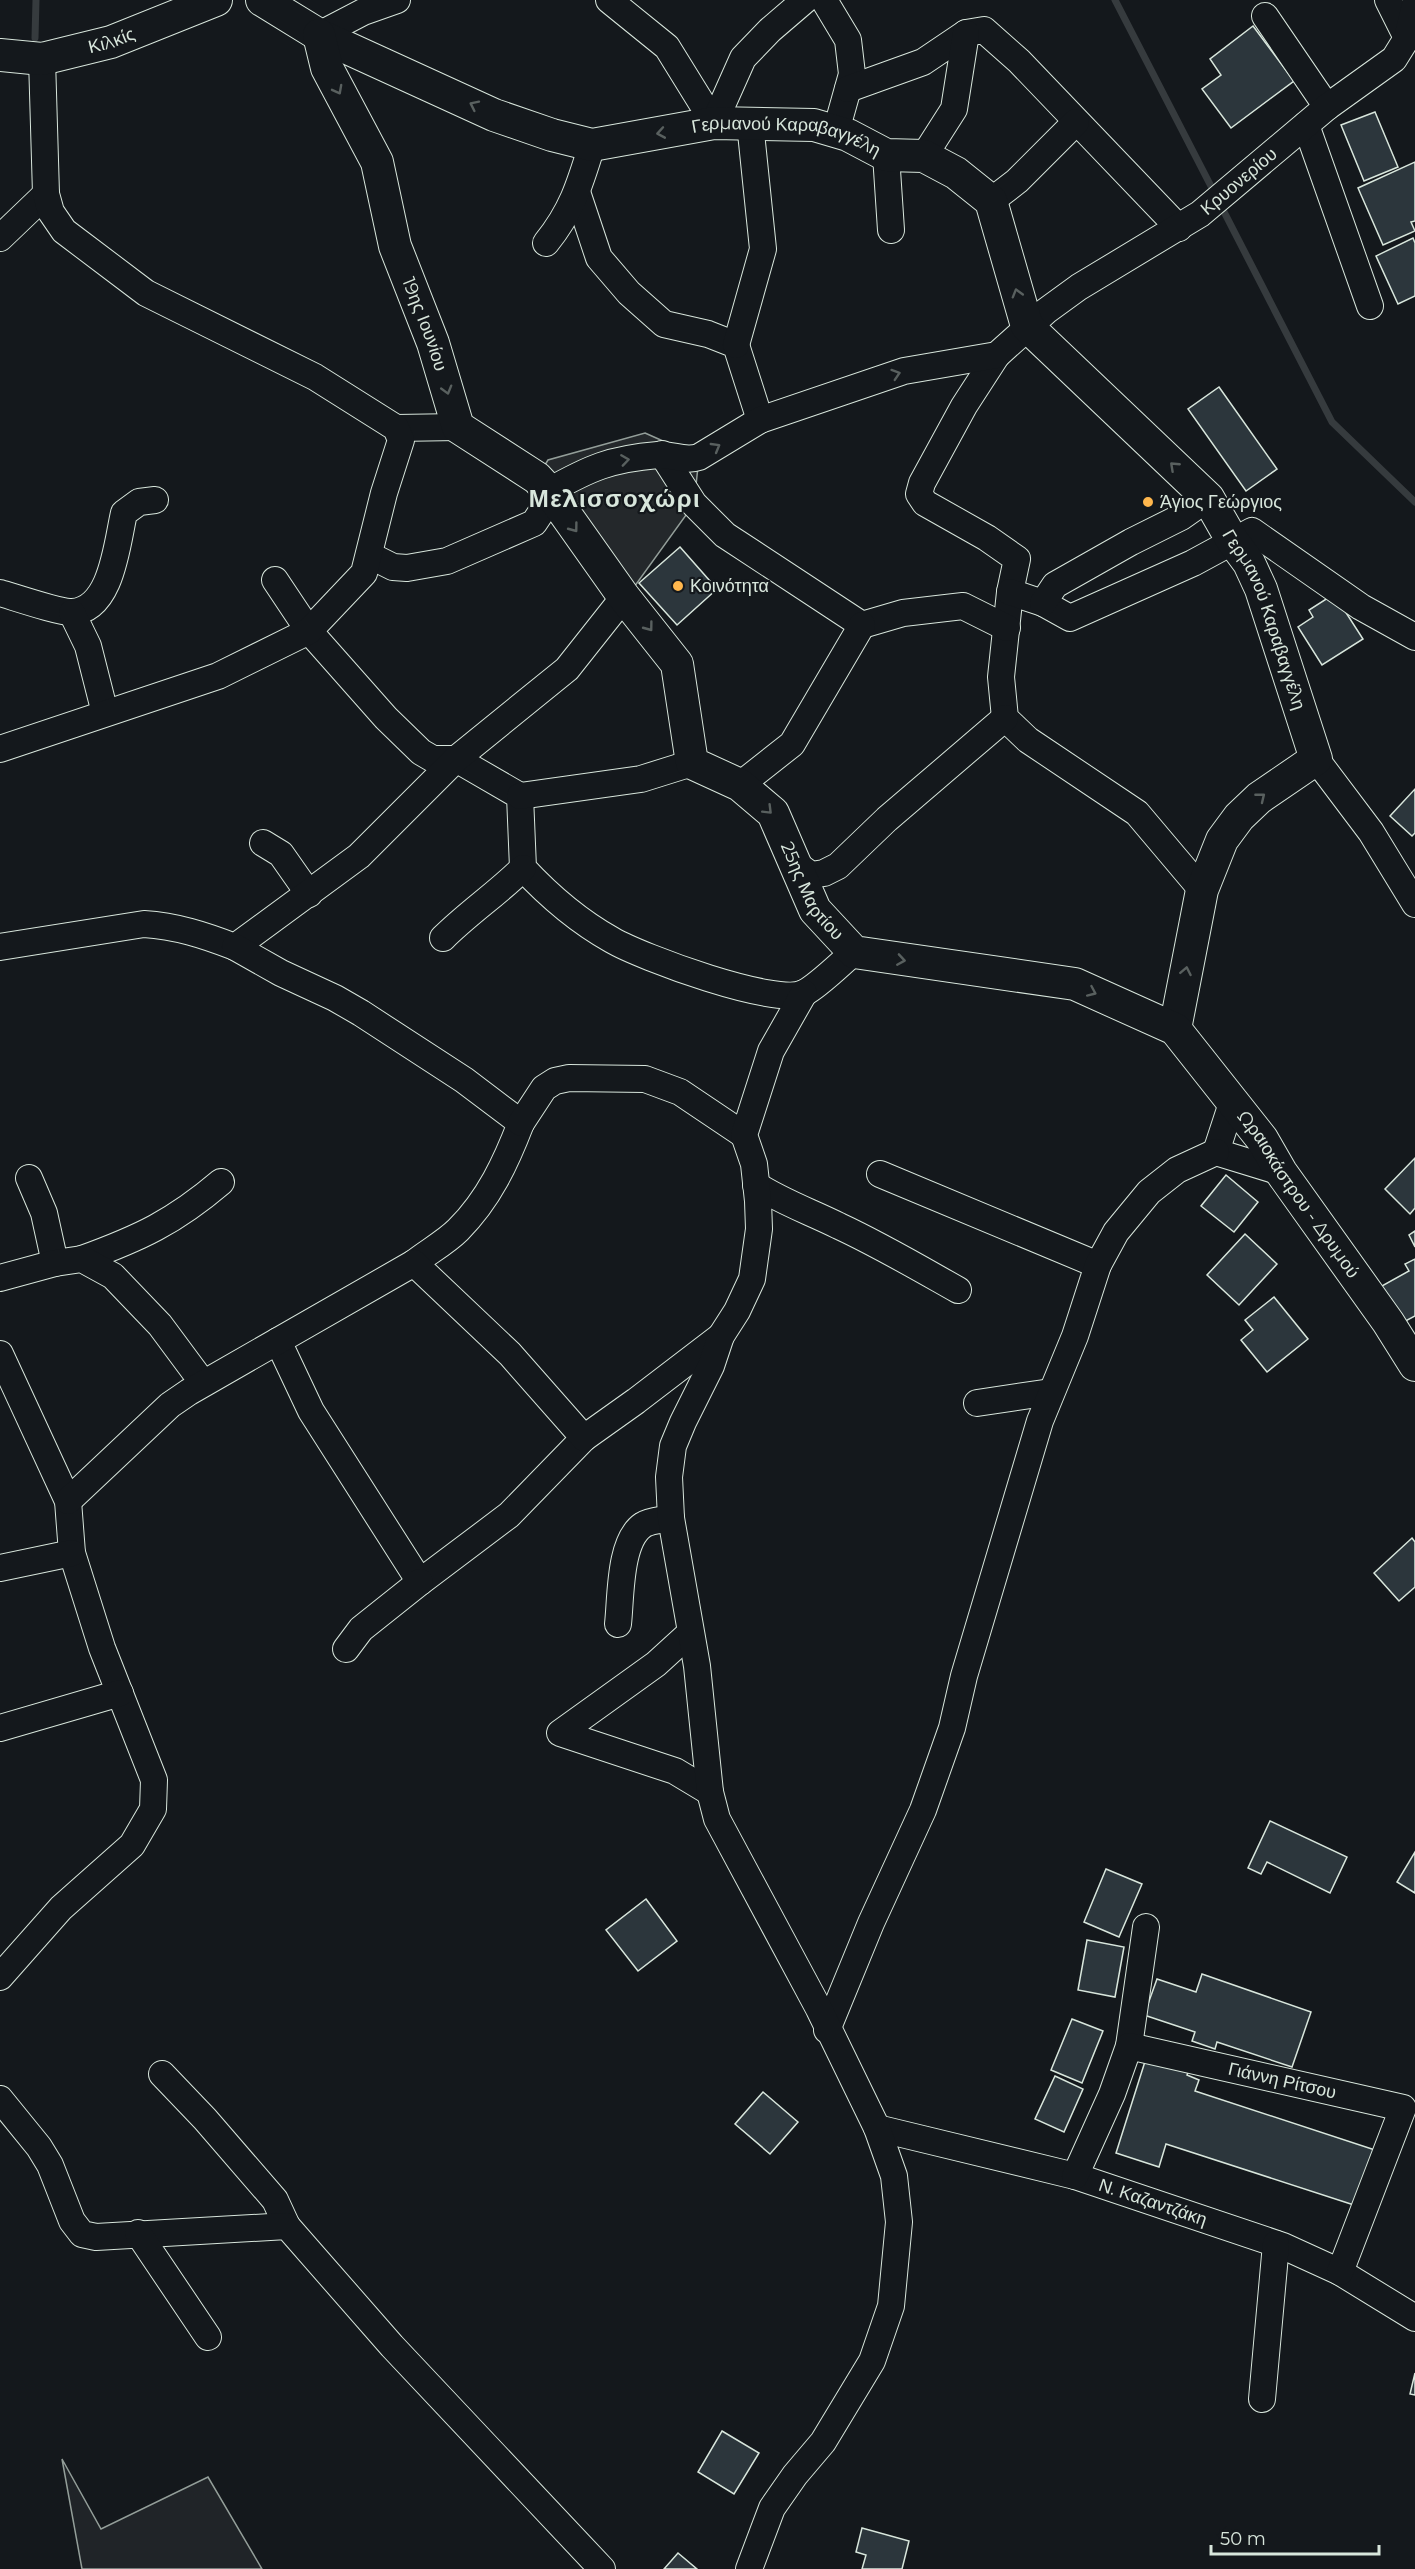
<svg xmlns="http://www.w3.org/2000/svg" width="1415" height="2569" font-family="Montserrat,sans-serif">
<rect width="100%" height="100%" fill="#14181c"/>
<polygon fill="#202428" stroke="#939e99" stroke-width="1.5" points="62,2459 101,2529 208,2477 262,2569 82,2569"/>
<polygon fill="#24282b" stroke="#939e99" stroke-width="1.5" points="645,433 699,457 694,504 624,601 537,478 548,460"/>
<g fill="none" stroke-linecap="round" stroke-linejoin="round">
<g stroke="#363b3e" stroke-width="7">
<polyline points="1115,0 1215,194"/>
<polyline points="35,38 36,0"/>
<polyline points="1220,204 1332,422 1415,502"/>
</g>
</g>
<g fill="#2c363c" stroke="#d8e6dc" stroke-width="1.5">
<polygon points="1253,26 1294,81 1231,128 1202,89 1221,75 1210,59"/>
<polygon points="1375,112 1398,167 1364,181 1341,125"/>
<polygon points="1415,162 1415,221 1411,222 1415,231 1383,245 1358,188"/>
<polygon points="1413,238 1415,243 1415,296 1398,304 1376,256"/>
<polygon points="1219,387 1277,469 1246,491 1188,409"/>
<polygon points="680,547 717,589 677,625 639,583"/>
<polygon points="1334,594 1363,639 1322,665 1298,627 1313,617 1309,610"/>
<polygon points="1415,789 1415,833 1412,836 1390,816"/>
<polygon points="1415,1158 1415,1208 1410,1214 1385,1189"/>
<polygon points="1226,1175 1258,1202 1234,1232 1201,1206"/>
<polygon points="1415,1231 1415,1247 1409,1235"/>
<polygon points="1245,1234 1277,1264 1239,1305 1207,1275"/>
<polygon points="1415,1259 1415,1316 1400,1324 1380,1287 1409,1271 1405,1264"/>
<polygon points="1274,1297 1308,1339 1267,1372 1241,1340 1253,1330 1245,1320"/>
<polygon points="1412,1538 1415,1542 1415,1587 1399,1601 1374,1573"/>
<polygon points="1270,1821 1347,1857 1330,1893 1267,1862 1261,1874 1248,1868"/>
<polygon points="1415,1852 1415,1893 1397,1882"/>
<polygon points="1106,1869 1142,1884 1119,1937 1084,1922"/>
<polygon points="646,1899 677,1941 638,1971 606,1930"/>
<polygon points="1087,1940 1124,1947 1115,1997 1078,1990"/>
<polygon points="1202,1974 1311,2012 1292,2067 1217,2042 1215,2049 1192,2041 1195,2032 1144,2015 1157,1979 1196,1992"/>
<polygon points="1072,2019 1103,2031 1082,2083 1051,2070"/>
<polygon points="1148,2052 1190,2066 1187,2075 1199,2080 1195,2091 1375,2150 1357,2206 1166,2144 1159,2167 1116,2153"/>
<polygon points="1055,2076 1083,2089 1064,2132 1035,2119"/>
<polygon points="763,2092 798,2122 770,2154 735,2124"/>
<polygon points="1415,2373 1415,2395 1410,2394"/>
<polygon points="722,2431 759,2453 734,2494 698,2472"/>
<polygon points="862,2528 909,2541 902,2569 862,2569 866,2555 856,2552"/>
<polygon points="678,2553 697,2569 664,2569"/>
</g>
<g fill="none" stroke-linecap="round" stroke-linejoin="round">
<g stroke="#d8e6dc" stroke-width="28">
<g id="minor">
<polyline points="609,0 667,47 714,123"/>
<polyline points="824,0 848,40 852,74 836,131"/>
<polyline points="1388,0 1407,38"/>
<polyline points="1265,16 1327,107"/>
<polyline points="319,35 363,12 397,0"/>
<polyline points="848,89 923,62 966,33 984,30 1019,61 1179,228"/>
<polyline points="714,123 743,58 770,30 805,0"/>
<polyline points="1306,125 1370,306"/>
<polyline points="886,155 891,230"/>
<polyline points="924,156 954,109 966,33"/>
<polyline points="577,192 599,258 629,293 664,324 708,334 736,345 760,420"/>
<polyline points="991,201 1017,181 1076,122"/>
<polyline points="0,238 46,194"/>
<path d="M546,243c26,-32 34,-59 46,-98"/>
<polyline points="736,345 763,249 750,123"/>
<polyline points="997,355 964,406 922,483 919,494 925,503 987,538 1017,559 1010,592 1001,677 1005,718 1028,740 1137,813 1202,890"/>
<polyline points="396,428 458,427"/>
<polyline points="662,454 694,504 725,535 862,625 903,613 963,606 1007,628"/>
<path id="s1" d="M369,555l24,12 14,1 40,-7 87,-38 10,-15 5,-17c41,-23 61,-32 109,-36 15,-1 26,7 41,2l61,-37 144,-49 93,-16 49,-44 33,-24 121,-73 127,-107 67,-48 13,-21 8,-33"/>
<path d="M275,580l34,51 77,87 35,34 12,7h23l64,37 3,72c26,28 55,53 89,72 29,17 164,67 192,53 14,-7 37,-30 50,-41"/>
<polyline points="1010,592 1043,603 1070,618 1193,563 1252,531 1361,607 1415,637"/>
<path d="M0,593c14,4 61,20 72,19 40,-2 45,-69 52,-99l15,-11 16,-2"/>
<polyline points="1043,603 1055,585 1131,542 1181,517 1208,498"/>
<polyline points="72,613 88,646 105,713"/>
<polyline points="0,749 218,676 309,631 364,573 384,493 401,440 396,428 315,377 146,293 64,231 51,212 46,194 42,59"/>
<polyline points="1316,759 1371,832 1415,904"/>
<polyline points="740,785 792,744 862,625"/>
<polyline points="520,796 641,779 692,763"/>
<polyline points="263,843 281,854 309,894"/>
<polyline points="796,864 811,875 824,873 838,866 887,819 1005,718"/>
<path d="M443,938c25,-25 55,-45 80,-70"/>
<path d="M0,947l144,-23c32,2 60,11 91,23l124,-91 97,-97 111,-90 57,-72"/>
<path d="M235,947l46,26 54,25 26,15 103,67 57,43c-15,39 -32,76 -63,107 -12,12 -30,22 -44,33"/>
<polyline points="1233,1100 1216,1152 1281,1172"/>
<polyline points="521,1123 544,1088 555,1081 569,1078 645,1079 680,1092 744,1135"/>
<polyline points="880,1174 1098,1265"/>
<polyline points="29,1178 44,1213 55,1263"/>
<path d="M756,1185c26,17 55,27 83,41 41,19 80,42 119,64"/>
<path d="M82,1259c58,-21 92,-37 139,-77"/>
<polyline points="0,1278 55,1263 82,1259 113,1276 160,1325 203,1383"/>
<polyline points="278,1341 311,1411 420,1582 509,1515 584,1438"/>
<polyline points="0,1354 68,1501 72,1553 102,1648 154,1780 153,1809 132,1845 61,1908 0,1977"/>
<polyline points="977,1403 1051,1392"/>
<polyline points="68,1501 170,1405 189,1392 414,1263 510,1354 584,1438 636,1401 721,1336"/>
<polyline points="0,1568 72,1553"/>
<path d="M618,1624c3,-26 1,-83 25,-99 7,-5 20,-5 28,-7"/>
<polyline points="690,1633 656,1664 560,1733 675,1771 710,1792"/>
<polyline points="346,1649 361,1629 420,1582"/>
<polyline points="0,1728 120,1693"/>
<polyline points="827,2030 871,1923 923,1810 952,1728 964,1676 1040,1421 1075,1336 1098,1265 1116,1232 1149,1192 1177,1170 1216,1152"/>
<polyline points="1129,2046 1146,1927"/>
<polyline points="162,2074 205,2119 275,2200 287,2226"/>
<polyline points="0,2099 39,2147 50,2165 72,2221 82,2234 96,2237 287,2226 392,2346 602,2569"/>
<path id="s2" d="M877,2128l198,48 208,70 57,26 75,46"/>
<path id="s3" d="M1075,2176l37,-82 17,-48 274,62 -63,164"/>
<polyline points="138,2233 208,2337"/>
<polyline points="1262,2399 1276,2244"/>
<polyline points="749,2569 772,2508 795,2475 823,2442 872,2361 891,2306 899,2222 894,2176 877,2128 819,2009 717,1819 710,1792 697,1666 671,1518 669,1477 673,1446 683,1422 711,1366 721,1336 737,1311 752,1279 759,1229 758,1201 754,1164 744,1135 771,1051 804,993"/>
</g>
</g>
<g stroke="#d8e6dc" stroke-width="34">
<g id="major">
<path id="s4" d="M262,0l57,35 175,80 58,20 40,10 122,-22 100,2 34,10 38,20 38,1 32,17 35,28 36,125 181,172 24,42 17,23 12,26 55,170 -57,39 -20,19 -17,23 -20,50 -27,139"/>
<path id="s5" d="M319,35l8,33 50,94 18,84 38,97 25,84 79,51 12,13 75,106 53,67 15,99 48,22 33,28 42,97 39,42 221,32 100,45 87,110 19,33 107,150 27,43"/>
<path id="s6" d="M0,55l42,4 69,-17 105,-42"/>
</g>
</g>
<use href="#minor" stroke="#14181c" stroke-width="26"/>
<use href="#major" stroke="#14181c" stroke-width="32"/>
</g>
<defs><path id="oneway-chevron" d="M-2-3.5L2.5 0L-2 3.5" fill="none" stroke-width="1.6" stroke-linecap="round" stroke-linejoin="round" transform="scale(1.5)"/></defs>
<g stroke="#59605f">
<use href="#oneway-chevron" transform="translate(338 90) rotate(62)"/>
<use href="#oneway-chevron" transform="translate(474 105) rotate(-154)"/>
<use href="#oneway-chevron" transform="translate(661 133) rotate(170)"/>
<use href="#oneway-chevron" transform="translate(1017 293) rotate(-106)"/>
<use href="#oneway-chevron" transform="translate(896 374) rotate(-18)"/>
<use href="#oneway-chevron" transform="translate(447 390) rotate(74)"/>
<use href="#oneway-chevron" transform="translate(716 447) rotate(-30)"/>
<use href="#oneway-chevron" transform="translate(625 460) rotate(-8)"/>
<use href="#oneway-chevron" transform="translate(1174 466) rotate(-137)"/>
<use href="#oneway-chevron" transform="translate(574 528) rotate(53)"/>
<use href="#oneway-chevron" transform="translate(649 627) rotate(53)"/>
<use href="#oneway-chevron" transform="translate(1261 797) rotate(-39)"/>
<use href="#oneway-chevron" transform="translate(768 810) rotate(45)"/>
<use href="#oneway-chevron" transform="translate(901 960) rotate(9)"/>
<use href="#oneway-chevron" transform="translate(1186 971) rotate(-79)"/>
<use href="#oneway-chevron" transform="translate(1092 992) rotate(24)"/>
</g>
<g fill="#ffb74d" stroke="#14181c" stroke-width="2">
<circle cx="1148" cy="502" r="6"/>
<circle cx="678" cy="586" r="6"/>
</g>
<g text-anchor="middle" stroke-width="4.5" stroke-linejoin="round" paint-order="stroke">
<g font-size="18" fill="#d8e6dc" stroke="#14181c">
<text dy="6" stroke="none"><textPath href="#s6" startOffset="114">Κιλκίς</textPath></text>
<text dy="6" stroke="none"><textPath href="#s4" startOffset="560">Γερμανού Καραβαγγέλη</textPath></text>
<text dy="6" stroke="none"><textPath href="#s1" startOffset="986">Κρυονερίου</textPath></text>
<text dy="6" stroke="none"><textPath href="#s5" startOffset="310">19ης Ιουνίου</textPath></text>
<text dy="6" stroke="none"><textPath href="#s4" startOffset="1298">Γερμανού Καραβαγγέλη</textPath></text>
<text dy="6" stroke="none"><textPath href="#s5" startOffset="1029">25ης Μαρτίου</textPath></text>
<text dy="6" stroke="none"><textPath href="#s5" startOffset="1644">Ωραιοκάστρου - Δρυμού</textPath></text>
<text dy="6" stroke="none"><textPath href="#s3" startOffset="298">Γιάννη Ρίτσου</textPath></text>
<text dy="6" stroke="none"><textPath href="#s2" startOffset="286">Ν. Καζαντζάκη</textPath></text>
</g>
<g font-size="18" fill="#d8e6dc" stroke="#14181c" text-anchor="start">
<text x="1160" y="508">Άγιος Γεώργιος</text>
<text x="690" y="592">Κοινότητα</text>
</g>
<g font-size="24" font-weight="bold" letter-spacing="1.5" fill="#d8e6dc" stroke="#14181c">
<text x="615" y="507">Μελισσοχώρι</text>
</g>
</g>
<path d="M1211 2545v9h168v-9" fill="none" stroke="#d8e6dc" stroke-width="3"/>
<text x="1220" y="2545" font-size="18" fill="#d8e6dc" stroke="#14181c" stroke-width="4.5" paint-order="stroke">50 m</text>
</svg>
